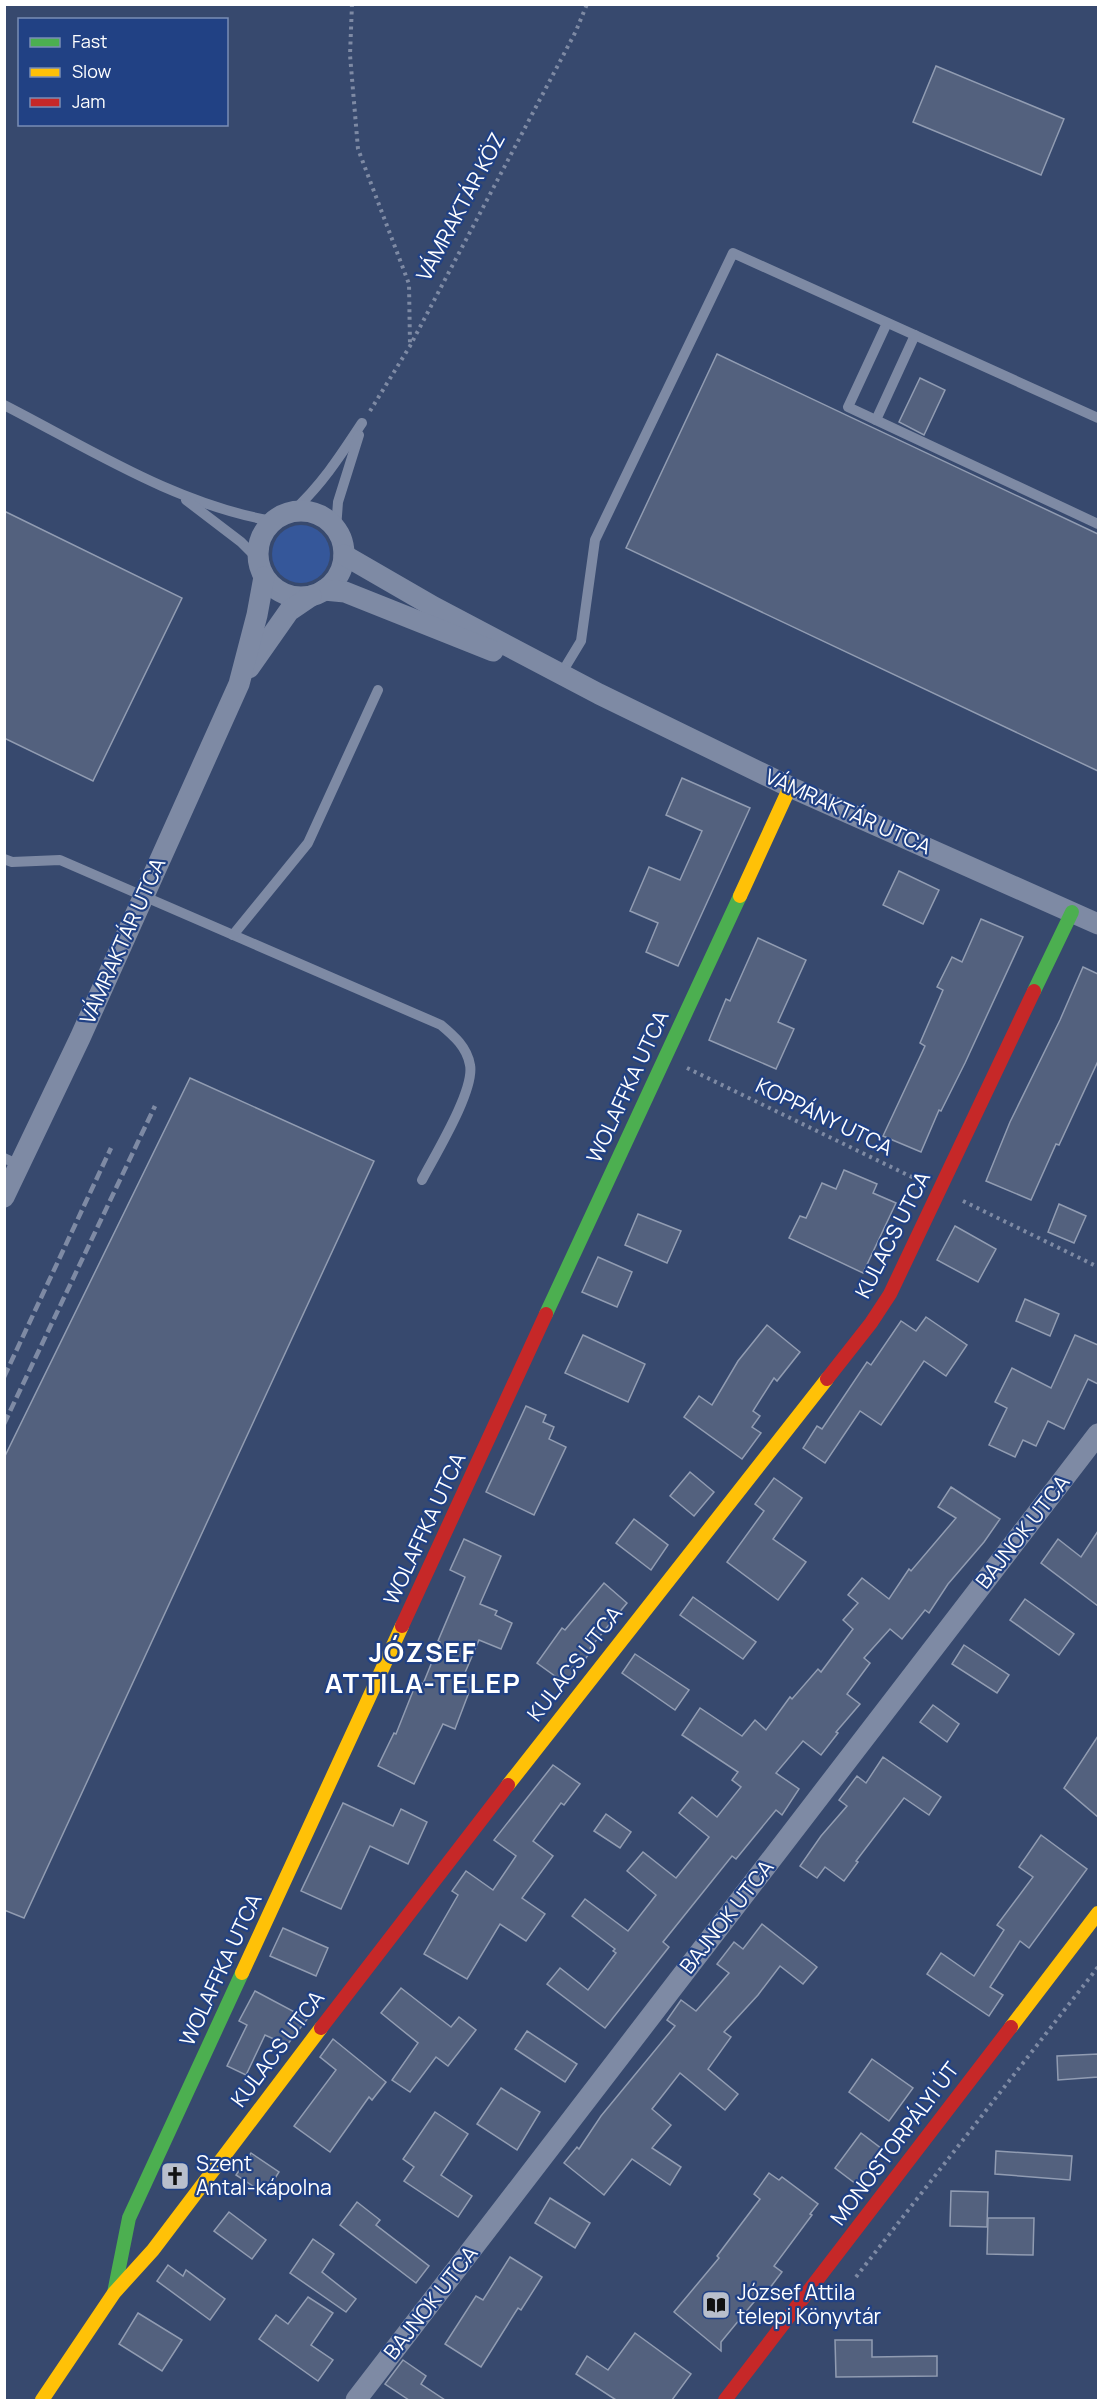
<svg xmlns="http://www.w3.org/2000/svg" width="1103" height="2405" font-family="Manrope,sans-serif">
<rect width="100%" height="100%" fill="#37496e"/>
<circle fill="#35579a" cx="301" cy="554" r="29"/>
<g fill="#53617e" stroke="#919cb2" stroke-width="1.5">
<polygon points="936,66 1064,119 1041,175 913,122"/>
<polygon points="717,354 1098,534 1098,771 626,548"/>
<polygon points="920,378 945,390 924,435 899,422"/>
<polygon points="4,511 182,598 93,781 4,738"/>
<polygon points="682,778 750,808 678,966 646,952 658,923 630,911 649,867 680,880 702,831 666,815"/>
<polygon points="899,871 939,890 923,924 883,905"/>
<polygon points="981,919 1023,937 965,1063 941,1111 939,1110 921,1152 883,1136 925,1046 920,1043 943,990 937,987 952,957 962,962"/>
<polygon points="758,938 806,960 778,1022 794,1029 776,1069 709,1040 726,999 730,1001"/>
<polygon points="1083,967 1098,974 1098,1061 1059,1145 1056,1144 1031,1200 986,1181 1010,1122 1060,1020"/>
<polygon points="190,1078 374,1161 24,1918 4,1910 4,1458"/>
<polygon points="844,1170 877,1184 873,1193 896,1203 863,1273 789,1238 800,1216 806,1218 822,1183 836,1189"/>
<polygon points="1059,1204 1086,1216 1074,1243 1048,1232"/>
<polygon points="638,1214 681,1231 667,1263 625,1245"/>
<polygon points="955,1226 996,1249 978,1282 937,1260"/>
<polygon points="598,1257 632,1272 617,1307 582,1292"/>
<polygon points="1025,1299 1059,1314 1050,1336 1016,1321"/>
<polygon points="926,1317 967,1345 946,1376 924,1361 881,1425 860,1411 825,1463 803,1448 817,1426 822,1429 867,1362 871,1365 901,1321 916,1331"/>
<polygon points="767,1325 800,1352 777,1381 774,1378 753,1411 760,1416 752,1427 761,1433 742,1459 684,1417 699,1396 712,1405 738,1361"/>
<polygon points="583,1335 645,1364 628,1402 565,1373"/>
<polygon points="1075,1335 1098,1345 1098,1384 1088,1379 1064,1429 1048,1421 1036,1446 1023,1440 1015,1457 989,1445 1007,1408 995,1402 1012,1368 1051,1388"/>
<polygon points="526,1406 546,1415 543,1422 554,1427 549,1439 566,1447 534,1515 486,1492"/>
<polygon points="690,1472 714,1492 694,1516 670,1496"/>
<polygon points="774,1478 802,1498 773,1539 806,1562 778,1600 727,1562 764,1511 755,1504"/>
<polygon points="951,1487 1000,1519 984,1542 948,1584 929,1613 925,1610 902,1639 890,1629 864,1658 870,1663 847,1694 860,1704 836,1732 838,1733 821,1755 803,1741 776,1773 799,1789 782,1815 776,1810 736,1859 732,1856 663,1942 669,1947 605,2028 547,1984 560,1968 588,1990 616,1953 613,1951 615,1949 572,1916 585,1899 628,1931 656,1895 627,1871 643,1852 676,1878 709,1837 679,1813 692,1797 717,1817 741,1787 732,1780 738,1772 682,1735 700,1708 742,1736 755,1720 766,1730 790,1697 792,1699 818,1669 821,1672 853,1629 843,1620 858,1603 848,1595 862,1578 889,1599 909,1569 911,1571 956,1518 938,1507"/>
<polygon points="634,1519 668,1545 651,1570 616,1543"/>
<polygon points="1098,1531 1098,1606 1041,1563 1058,1539 1081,1557"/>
<polygon points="464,1539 501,1556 480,1604 497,1611 495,1615 512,1623 501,1649 479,1640 464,1675 474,1679 455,1729 443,1724 414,1784 378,1766 394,1733 396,1734 417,1681 423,1684 440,1642 438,1641 465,1577 450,1570"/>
<polygon points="604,1583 627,1603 590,1648 592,1650 566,1684 537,1663 562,1628 565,1630"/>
<polygon points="693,1597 756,1642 743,1659 680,1615"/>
<polygon points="1025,1599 1074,1634 1059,1655 1010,1620"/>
<polygon points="964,1645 1009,1675 997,1693 952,1664"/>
<polygon points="635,1654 689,1690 675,1710 622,1673"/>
<polygon points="933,1705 959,1724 947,1742 920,1722"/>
<polygon points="1098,1736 1098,1817 1064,1788"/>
<polygon points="883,1757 941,1797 929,1815 904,1798 856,1861 858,1862 844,1881 825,1867 817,1878 800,1866 821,1836 847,1806 839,1800 857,1776 866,1783"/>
<polygon points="553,1765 580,1784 564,1805 561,1803 533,1841 553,1856 522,1898 545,1914 526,1941 500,1924 467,1979 424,1954 458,1895 452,1891 466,1871 493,1890 516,1856 494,1840"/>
<polygon points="343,1803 393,1826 401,1809 427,1822 408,1864 370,1846 341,1909 301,1891"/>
<polygon points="606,1814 631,1832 620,1848 594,1831"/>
<polygon points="1041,1835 1087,1869 1029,1948 1020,1941 990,1987 1003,1995 989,2016 927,1974 941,1953 974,1976 1004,1930 997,1925 1033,1877 1019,1867"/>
<polygon points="762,1924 817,1967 803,1984 780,1966 758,1995 724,2032 731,2037 708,2069 738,2094 725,2110 680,2073 652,2109 671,2125 652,2148 681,2167 670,2185 632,2159 604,2195 564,2163 577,2147 579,2149 601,2116 675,2026 667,2020 681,2000 696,2011 729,1973 717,1964 734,1942 743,1949"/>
<polygon points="283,1928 328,1948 316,1976 270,1956"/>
<polygon points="401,1988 451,2027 459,2017 476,2030 448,2066 436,2057 410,2092 392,2080 418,2043 381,2013"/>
<polygon points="255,1991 300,2015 301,2012 308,2018 287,2045 265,2035 246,2075 227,2066 247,2025 239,2021"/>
<polygon points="527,2031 577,2064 565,2082 515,2049"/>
<polygon points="333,2039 386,2082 372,2100 369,2097 330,2152 294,2126 336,2070 320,2057"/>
<polygon points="1098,2054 1098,2077 1058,2080 1057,2056"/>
<polygon points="872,2059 913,2088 889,2121 849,2092"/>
<polygon points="501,2088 540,2112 517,2150 477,2124"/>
<polygon points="435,2112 468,2134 441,2175 472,2196 458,2217 404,2181 414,2167 403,2159"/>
<polygon points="861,2133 882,2149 856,2184 835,2168"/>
<polygon points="996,2151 1072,2156 1070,2180 995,2174"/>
<polygon points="251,2153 279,2172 265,2194 236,2175"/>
<polygon points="769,2173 779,2180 782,2177 818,2204 810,2214 812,2215 774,2266 782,2272 766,2293 763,2291 721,2342 721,2351 674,2312 719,2258 717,2256 760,2199 754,2194"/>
<polygon points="951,2191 988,2192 987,2227 950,2226"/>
<polygon points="550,2198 590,2223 575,2248 535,2223"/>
<polygon points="357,2202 380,2220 376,2225 429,2266 416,2283 340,2225"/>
<polygon points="229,2212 266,2240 252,2259 214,2231"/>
<polygon points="988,2218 1034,2218 1033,2255 987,2254"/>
<polygon points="313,2239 334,2254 322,2272 356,2299 346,2312 290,2273"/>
<polygon points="510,2257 542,2277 521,2310 518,2308 481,2367 445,2344 476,2296 483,2300"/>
<polygon points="168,2265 183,2276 186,2270 225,2299 210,2320 157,2281"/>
<polygon points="308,2297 333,2313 311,2345 333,2360 318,2381 259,2339 276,2315 288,2324"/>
<polygon points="138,2313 182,2340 162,2371 119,2344"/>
<polygon points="635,2333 691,2374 672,2400 616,2400 576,2374 587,2356 608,2370"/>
<polygon points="835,2340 872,2340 872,2357 937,2356 937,2376 836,2377"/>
<polygon points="403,2360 426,2376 421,2384 445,2400 409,2400 385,2384"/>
</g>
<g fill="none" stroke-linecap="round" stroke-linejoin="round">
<g stroke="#7e8aa4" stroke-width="4" stroke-dasharray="3 4.5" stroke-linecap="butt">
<polyline points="352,4 350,55 358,149 409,284 410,345"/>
<polyline points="370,411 410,346 576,31 587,4"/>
<polyline points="687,1068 916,1179"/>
<polyline points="963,1201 1098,1267"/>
<polyline points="856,2277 1098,1967"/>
</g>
<g stroke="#7e8aa4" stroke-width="10">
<polyline points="887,323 848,407 1098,524"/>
<path d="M4,405c86,44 173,100 269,116"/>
<polyline points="876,420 915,335"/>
<polyline points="186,500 241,542 258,559"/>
<path d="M292,512c29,-26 49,-57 70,-89"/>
<polyline points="336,529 338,502 359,435"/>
<polyline points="561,674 581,641 595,540 733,253 1098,418"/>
<path d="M4,859l8,3 48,-2 381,165c13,11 26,22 29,40 5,25 -35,90 -48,115"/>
<polyline points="233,935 308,843 378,690"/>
<polyline points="4,1158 19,1165"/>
</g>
<g stroke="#7e8aa4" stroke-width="21">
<circle cx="301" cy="554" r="43"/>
<polyline points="344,555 434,607 599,694 790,787 1098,924"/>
<polyline points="324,590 345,592 493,651"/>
<polyline points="249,668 289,611 311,596"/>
<polyline points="4,1197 80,1038 239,684 257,615 264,577"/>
<polyline points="356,2400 1098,1434"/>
</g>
<g stroke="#4caf50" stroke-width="14">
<polyline points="1034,991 1072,912"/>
<polyline points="546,1314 740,896"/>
<polyline points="114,2293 129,2218 242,1973"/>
</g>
<g stroke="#ffc107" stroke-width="14">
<polyline points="740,896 790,787"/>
<polyline points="508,1785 827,1379"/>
<polyline points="242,1973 402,1626"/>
<polyline points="1011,2027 1098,1913"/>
<polyline points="42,2400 114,2293 153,2250 321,2028"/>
</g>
<g stroke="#c62828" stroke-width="14">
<polyline points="827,1379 871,1323 890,1294 1034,991"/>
<polyline points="402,1626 546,1314"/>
<polyline points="321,2028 508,1785"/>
<polyline points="725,2400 1011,2027"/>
</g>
<g stroke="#7e8aa4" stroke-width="4.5" stroke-dasharray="10 4.5" stroke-linecap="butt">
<polyline points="4,1377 111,1148"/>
<polyline points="4,1424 155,1106"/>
</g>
</g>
<defs>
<g id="church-square" transform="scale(1.5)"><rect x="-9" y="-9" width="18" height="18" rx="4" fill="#b9bfcc" stroke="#214184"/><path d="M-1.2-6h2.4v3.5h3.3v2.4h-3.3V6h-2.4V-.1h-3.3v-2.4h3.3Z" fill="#111"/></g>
<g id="library-square" transform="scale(1.5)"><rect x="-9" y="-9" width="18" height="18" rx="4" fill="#b9bfcc" stroke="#214184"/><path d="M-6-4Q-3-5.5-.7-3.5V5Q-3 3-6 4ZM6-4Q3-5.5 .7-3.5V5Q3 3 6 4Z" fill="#111"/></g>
</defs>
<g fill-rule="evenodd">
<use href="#church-square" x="175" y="2176"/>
<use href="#library-square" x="716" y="2305"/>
</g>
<g text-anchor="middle" stroke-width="4.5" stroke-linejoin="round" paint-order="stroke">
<g font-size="21" fill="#fff" stroke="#214184">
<text transform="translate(461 207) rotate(-62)" y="7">VÁMRAKTÁR KÖZ</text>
<text transform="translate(848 812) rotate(24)" y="7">VÁMRAKTÁR UTCA</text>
<text transform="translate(123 941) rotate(-66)" y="7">VÁMRAKTÁR UTCA</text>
<text transform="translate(628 1087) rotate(-65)" y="7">WOLAFFKA UTCA</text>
<text transform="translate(824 1117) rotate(26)" y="7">KOPPÁNY UTCA</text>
<text transform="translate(893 1235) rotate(-63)" y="7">KULACS UTCA</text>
<text transform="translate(425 1529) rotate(-65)" y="7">WOLAFFKA UTCA</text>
<text transform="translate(1023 1532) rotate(-52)" y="7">BAJNOK UTCA</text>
<text transform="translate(575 1664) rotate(-52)" y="7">KULACS UTCA</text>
<text transform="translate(727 1917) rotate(-52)" y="7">BAJNOK UTCA</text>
<text transform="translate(221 1970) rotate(-65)" y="7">WOLAFFKA UTCA</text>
<text transform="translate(278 2049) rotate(-53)" y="7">KULACS UTCA</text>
<text transform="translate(895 2144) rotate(-53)" y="7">MONOSTORPÁLYI ÚT</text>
<text transform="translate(431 2303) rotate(-52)" y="7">BAJNOK UTCA</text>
</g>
<g font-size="21" fill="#fff" stroke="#214184" text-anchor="start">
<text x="196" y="2171">Szent<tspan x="196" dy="24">Antal-kápolna</tspan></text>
<text x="737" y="2300">József Attila<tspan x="737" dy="24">telepi Könyvtár</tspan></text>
</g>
<g font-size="27" font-weight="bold" letter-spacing="1.5" fill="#fff" stroke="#214184">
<text x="423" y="1662">JÓZSEF<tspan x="423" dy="31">ATTILA-TELEP</tspan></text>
</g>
</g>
<rect width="1103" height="2405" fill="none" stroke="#ffffff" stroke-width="12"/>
<rect x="18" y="18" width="210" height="108" fill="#214184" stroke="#7a8db5" stroke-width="1.5"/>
<rect x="30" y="38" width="30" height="9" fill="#4caf50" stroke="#7a8db5" stroke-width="1.5"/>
<text x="72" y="48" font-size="18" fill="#ffffff">Fast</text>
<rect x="30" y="68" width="30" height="9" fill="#ffc107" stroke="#7a8db5" stroke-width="1.5"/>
<text x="72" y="78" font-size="18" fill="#ffffff">Slow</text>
<rect x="30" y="98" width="30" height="9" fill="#c62828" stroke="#7a8db5" stroke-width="1.5"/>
<text x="72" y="108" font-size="18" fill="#ffffff">Jam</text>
</svg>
